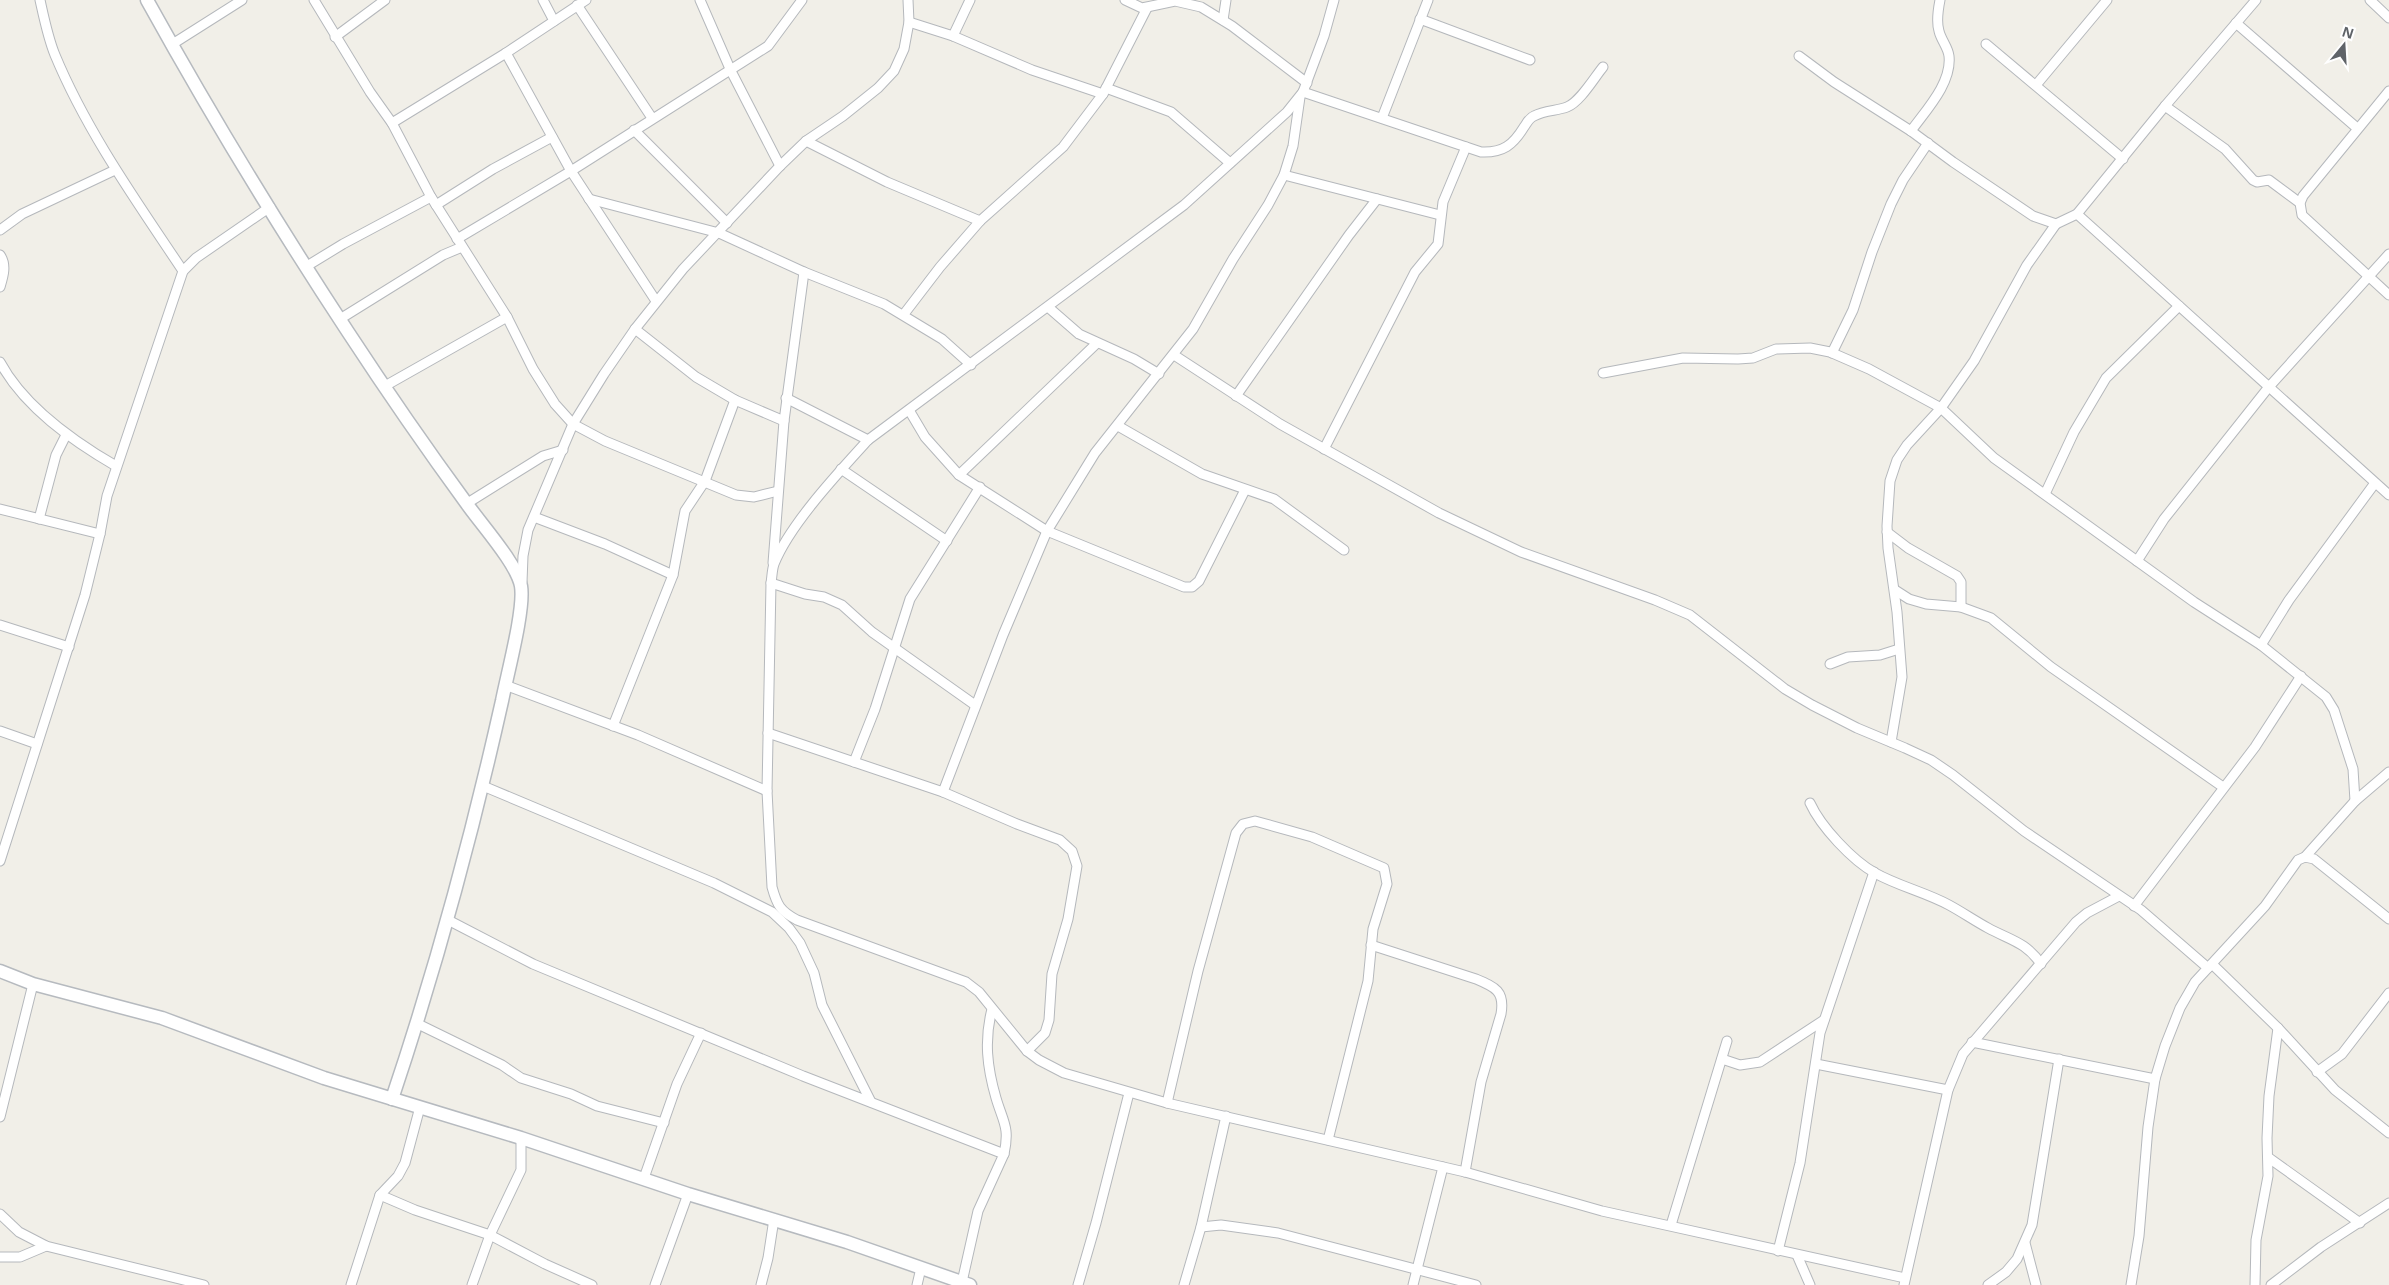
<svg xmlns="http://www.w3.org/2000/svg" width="2389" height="1285" font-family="'Open Sans',sans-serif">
<rect width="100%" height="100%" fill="#f1efe8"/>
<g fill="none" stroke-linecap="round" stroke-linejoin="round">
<g stroke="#b5b8bc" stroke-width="11">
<g id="street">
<path d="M40,0c4,18 8,38 15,55 32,77 82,147 128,216"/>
<polyline points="314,0 370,92 392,123 431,197 507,317 533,369 555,404 573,424 605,441 736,495 754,497 778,491"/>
<polyline points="543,0 554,21"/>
<polyline points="700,0 731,71 780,166"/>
<polyline points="1125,0 1142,8 1175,1 1201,7 1232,26 1307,83"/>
<path d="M1334,0l-10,36 -21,56 -16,20 -103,93 -316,235c-29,32 -78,84 -94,124 -2,6 -2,13 -3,19l-4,208 5,96c5,18 8,24 25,33l169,62 13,10 48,59 12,9 25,13 103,30 298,69 137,39 303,67"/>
<polyline points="2370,0 2389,18"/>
<polyline points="577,5 652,118"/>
<polyline points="1420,19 1530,60"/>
<polyline points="1223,20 1226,0"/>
<polyline points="909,22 953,36 1032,70 1103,94"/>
<polyline points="2236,23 2357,128"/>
<polyline points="953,36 970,0"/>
<polyline points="335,37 385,0"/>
<polyline points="1986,44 2123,159"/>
<polyline points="171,45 242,0"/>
<polyline points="506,53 571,171 656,301"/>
<polyline points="1799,56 1834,82 1911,131 1953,162 2033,216 2056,224 2077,214 2165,106 2256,0"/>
<polyline points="2036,85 2107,0"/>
<polyline points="1106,88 1171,112 1230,163"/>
<polyline points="2389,91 2303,196 2300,203 2302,215 2389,295"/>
<path d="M1303,92l178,60c22,1 32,-7 43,-25 3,-4 5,-9 10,-11 11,-6 23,-5 33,-9 13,-5 27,-29 36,-40"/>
<polyline points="2165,106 2225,149 2253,180 2257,182 2269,180 2300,203"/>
<polyline points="1382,118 1428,0"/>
<polyline points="392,123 506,53 586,0"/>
<polyline points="634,130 727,223"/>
<path d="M1911,131c15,-21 41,-48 38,-75 -1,-9 -8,-16 -10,-25 -3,-10 -1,-21 1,-31"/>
<polyline points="806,141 887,182 980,221"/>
<polyline points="1284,175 1440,215"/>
<polyline points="589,199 719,233 804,272 884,304 942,339 971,365"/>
<polyline points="436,205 493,169 552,137"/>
<polyline points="2077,214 2389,495"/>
<polyline points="0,230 22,214 115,170"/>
<polyline points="457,239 571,171 768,46 802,0"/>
<path d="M0,255c7,10 3,22 0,32"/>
<polyline points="307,266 343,244 431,197"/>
<polyline points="1048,307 1079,334 1134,359 1159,374"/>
<polyline points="904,314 940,267 980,221 1063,147 1103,94 1147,8"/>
<polyline points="340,319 443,255 462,247"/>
<polyline points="635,329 696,377 735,400 784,421"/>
<polyline points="1832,353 1853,310 1872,252 1891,204 1903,180 1928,143"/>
<polyline points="1174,355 1280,424 1439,513 1521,552 1655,600 1690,615 1785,689 1812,705 1857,728 1905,748 1931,760 1953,775 2024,831 2141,910 2208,968"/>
<path d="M0,362c24,45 73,79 116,104"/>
<polyline points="1603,373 1683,358 1738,359 1753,358 1776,349 1810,348 1830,352 1869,369 1941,408 1994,458 2194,602 2261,645 2326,697 2334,710 2353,769 2355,801"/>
<polyline points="385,386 507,317"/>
<polyline points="1236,396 1349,235 1377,199"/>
<polyline points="786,398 868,440"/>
<polyline points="909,410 925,437 959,475 1047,531 1184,587 1192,587 1199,581 1245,490"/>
<polyline points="1118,426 1202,474 1274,499 1344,550"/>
<polyline points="1324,449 1415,272 1438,244 1443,202 1466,147"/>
<polyline points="841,469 947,541"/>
<polyline points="959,475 1096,344"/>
<polyline points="2045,494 2074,432 2106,378 2179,306"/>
<polyline points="466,504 543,456 563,450"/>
<polyline points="0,509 100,534"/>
<polyline points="534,517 605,544 673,575"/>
<polyline points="39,519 56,455 66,435"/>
<polyline points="1887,532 1908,548 1957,576 1961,582 1961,607"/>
<polyline points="2137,561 2164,519 2268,388 2389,254"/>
<polyline points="773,563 784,421 804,272"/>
<polyline points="522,582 523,556 528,530 573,424 604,374 635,329 683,269 780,166 806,141 843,116 878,88 894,71 904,49 909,22 908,0"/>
<polyline points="771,583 805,594 824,597 842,605 872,632 975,705"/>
<polyline points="1895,590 1909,599 1926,604 1961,607 1991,618 2051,667 2223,787"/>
<polyline points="0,625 69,647"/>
<polyline points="2261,645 2289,600 2375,483"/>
<polyline points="1830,664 1848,657 1880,655 1899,649"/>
<polyline points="505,685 638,735 767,791"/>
<polyline points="613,726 673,575 685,511 705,481 735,400"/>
<polyline points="0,731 37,744"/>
<polyline points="768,733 943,792 1003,635 1047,531 1095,453 1193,329 1233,259 1268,205 1284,175 1293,146 1300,97"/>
<polyline points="1891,742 1902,677 1897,612 1888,548 1887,526 1890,481 1897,460 1907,445 1941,408 1974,361 2027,265 2056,224"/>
<polyline points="854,762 875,709 910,599 980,487"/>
<polyline points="483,786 714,883 772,912 789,928 800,943 814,973 822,1005 871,1102"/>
<polyline points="943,792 1017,824 1060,840 1072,851 1077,866 1068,919 1052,974 1049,1020 1045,1033 1027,1051"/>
<path d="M1810,803c11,24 42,57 65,70 23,13 50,19 74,32 13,7 26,16 39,23 22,12 38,14 53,36"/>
<polyline points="2305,857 2355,801 2389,772"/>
<polyline points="0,861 85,595 100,534 107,496 183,271 196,258 270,207"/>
<polyline points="2134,906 2255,747 2301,676"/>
<polyline points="448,920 533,964 803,1076 1004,1154 978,1211 962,1282"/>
<path d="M1371,945l105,34c19,8 29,12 25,35l-20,68 -16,90"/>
<polyline points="2212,964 2278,1028 2335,1090 2389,1133"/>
<path d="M992,1009c-8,31 -5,58 4,89 7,24 14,29 8,56"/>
<polyline points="416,1023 502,1065 521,1078 571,1094 597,1106 664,1123"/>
<polyline points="1972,1042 2155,1079"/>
<polyline points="1722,1059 1740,1065 1760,1062 1824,1020"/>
<polyline points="1816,1064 1948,1090"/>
<polyline points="2317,1072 2342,1054 2389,993"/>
<polyline points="1167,1103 1198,971 1236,833 1243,824 1255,821 1312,837 1384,868 1387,884 1373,929 1368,981 1328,1140"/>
<polyline points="0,1117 33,984"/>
<polyline points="2269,1158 2360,1223"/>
<polyline points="644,1178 677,1084 701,1033"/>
<polyline points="380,1195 415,1210 490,1235 545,1264 592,1285"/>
<polyline points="0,1214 19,1232 46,1246 204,1285"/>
<polyline points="1671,1225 1727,1041"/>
<polyline points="1201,1227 1221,1225 1278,1233 1476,1285"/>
<polyline points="2025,1243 2036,1285"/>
<polyline points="1778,1251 1800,1163 1820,1033 1874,872"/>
<polyline points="1797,1255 1810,1285"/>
<polyline points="0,1257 20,1257 46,1246"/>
<polyline points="351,1285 380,1195 398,1176 405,1163 420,1107"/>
<polyline points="472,1285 490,1235 521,1170 521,1138"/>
<polyline points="655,1285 688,1194"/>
<polyline points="761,1285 768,1258 774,1219"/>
<polyline points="917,1285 921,1268"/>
<polyline points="1078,1285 1096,1223 1129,1093"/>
<polyline points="1184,1285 1201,1227 1226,1116"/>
<polyline points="1413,1285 1443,1167"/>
<polyline points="1904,1285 1948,1090 1963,1054 2076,922 2087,913 2119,896"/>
<polyline points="1988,1285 2006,1272 2017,1259 2032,1225 2059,1059"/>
<polyline points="2131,1285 2139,1236 2148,1127 2155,1079 2165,1046 2180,1008 2195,982 2265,906 2298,860 2305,857 2314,859 2389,919"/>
<polyline points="2255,1285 2256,1240 2268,1176 2267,1138 2269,1096 2278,1028"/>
<polyline points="2271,1285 2321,1247 2389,1203"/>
</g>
</g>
<g stroke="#b6babf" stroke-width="15">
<g id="secondary">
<path d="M147,0c62,112 130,224 201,332 38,58 78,116 119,172 14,20 50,60 54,82 4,23 -14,89 -19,115 -30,134 -66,267 -110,398"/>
<polyline points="0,971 33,984 162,1018 324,1078 521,1138 688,1194 847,1242 970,1285"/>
</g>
</g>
<use href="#street" stroke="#fff" stroke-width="9"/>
<use href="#secondary" stroke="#fff" stroke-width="12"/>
</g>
<g transform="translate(2344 45) rotate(18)" stroke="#ffffff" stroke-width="4" paint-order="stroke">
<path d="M0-4L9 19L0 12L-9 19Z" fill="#5f6368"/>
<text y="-8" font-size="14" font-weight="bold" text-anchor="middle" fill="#5f6368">N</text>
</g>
</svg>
